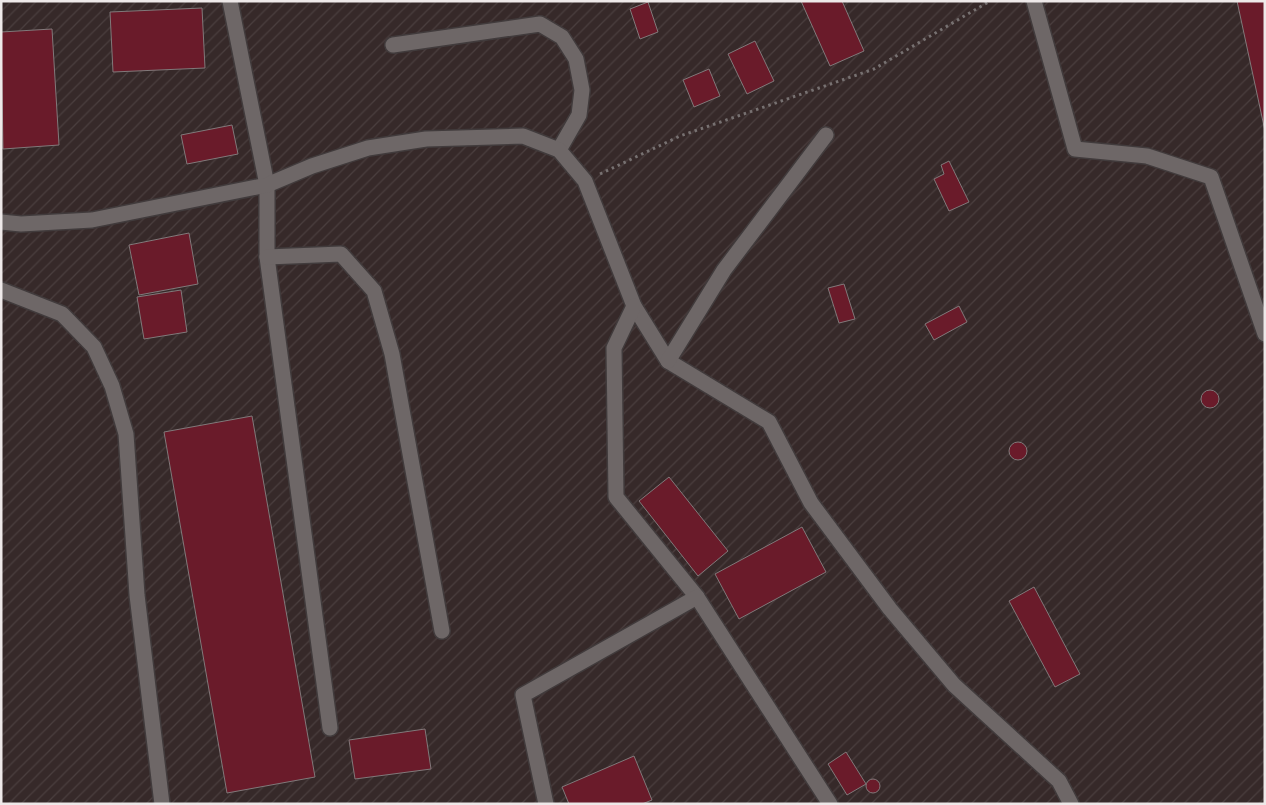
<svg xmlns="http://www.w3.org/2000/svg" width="1266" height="805" font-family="Merriweather,serif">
<defs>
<pattern id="industrial-furrows" width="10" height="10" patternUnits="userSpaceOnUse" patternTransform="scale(1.25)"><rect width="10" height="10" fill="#362929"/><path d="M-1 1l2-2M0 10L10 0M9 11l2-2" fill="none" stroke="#4a3e3e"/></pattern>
</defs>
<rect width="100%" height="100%" fill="#272121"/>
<rect fill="url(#industrial-furrows)" x="1" y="1" width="1264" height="803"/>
<g fill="#6a1b2a" stroke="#81797a">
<polygon points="801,1 842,1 864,51 830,66"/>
<polygon points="1237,1 1265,1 1265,131"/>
<polygon points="648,2 658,32 640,39 630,9"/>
<polygon points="202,8 205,68 113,72 110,12"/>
<polygon points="52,29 59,145 3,149 1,32"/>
<polygon points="755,41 774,81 747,94 728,54"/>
<polygon points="709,69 720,96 694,107 683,80"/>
<polygon points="232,125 238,154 187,164 181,135"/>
<polygon points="949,161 969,202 949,211 934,179 944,174 941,165"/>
<polygon points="189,233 198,284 139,295 129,245"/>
<polygon points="844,284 855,319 839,323 828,288"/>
<polygon points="181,290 187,332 144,339 137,297"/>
<polygon points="959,306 967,322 934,340 925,324"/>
<circle cx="1210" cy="399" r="9"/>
<polygon points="252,416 315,777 227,793 164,432"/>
<circle cx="1018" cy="451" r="9"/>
<polygon points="669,477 728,551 698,576 639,501"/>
<polygon points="802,527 826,572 739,619 715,574"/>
<polygon points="1034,587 1080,674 1055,687 1009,601"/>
<polygon points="425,729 431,769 355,779 349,740"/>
<polygon points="846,752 866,784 847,795 828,764"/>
<polygon points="634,756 652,800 642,804 569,804 562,787"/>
<circle cx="873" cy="786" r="7"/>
</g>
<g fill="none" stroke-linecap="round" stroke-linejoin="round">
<g stroke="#413b3c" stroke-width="18">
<g id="minor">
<polyline points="230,1 267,185 267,257 330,728"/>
<polyline points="1034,1 1075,149 1147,156 1211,177 1265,334"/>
<polyline points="393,45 540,24 562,37 576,59 582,90 579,115 559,150"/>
<polyline points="1,222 21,224 92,220 267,185 312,166 368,148 426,139 523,136 559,150 585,181 634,306 668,361 769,422 811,503 890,609 954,685 1059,781 1071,804"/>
<polyline points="267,257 341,254 374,291 392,354 442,631"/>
<polyline points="1,290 62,314 94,347 112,386 126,434 137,595 162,804"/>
<polyline points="634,306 614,348 616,497 697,597 830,804"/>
<polyline points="668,361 724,270 826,135"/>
<polyline points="546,804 523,695 697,597"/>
</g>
</g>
<polyline stroke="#777171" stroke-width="3" stroke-dasharray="2.5 4" stroke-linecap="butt" points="600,174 680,136 874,69 990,1"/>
<use href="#minor" stroke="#6e6767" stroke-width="15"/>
</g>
<rect width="1266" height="805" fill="none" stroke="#eee9e9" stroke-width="5"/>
</svg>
